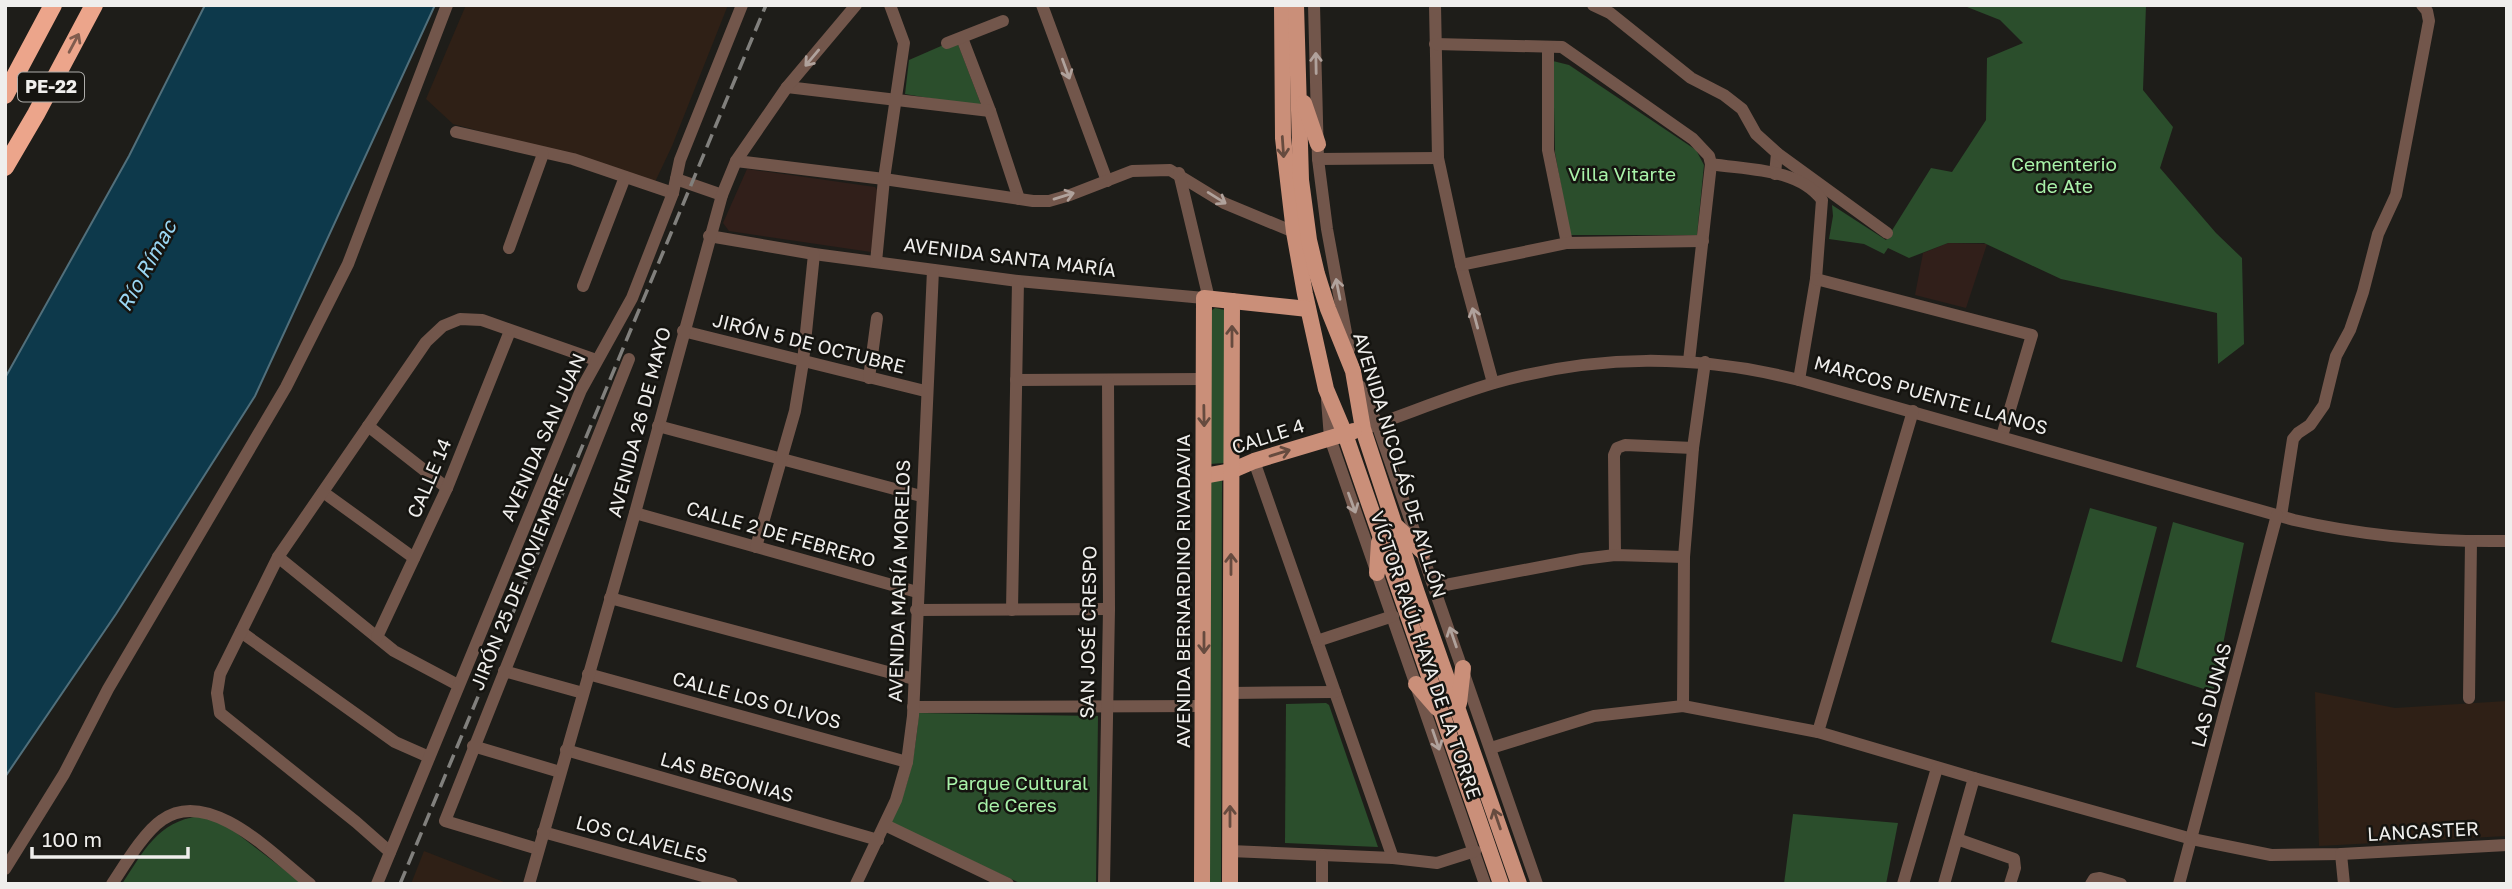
<svg xmlns="http://www.w3.org/2000/svg" width="2512" height="889" font-family="'Golos Text',sans-serif">
<rect width="100%" height="100%" fill="#1e1d19"/>
<g fill="#2f2016">
<polygon points="466,5 728,5 672,146 655,182 560,152 453,124 426,99"/>
<polygon points="2315,692 2395,708 2507,701 2507,836 2319,846"/>
<polygon points="424,851 509,884 411,884"/>
</g>
<g fill="#311f1a">
<polygon points="747,169 875,187 879,192 871,252 729,231 723,223"/>
<polygon points="1948,243 1987,244 1966,308 1915,295 1923,253"/>
</g>
<g fill="#2b4e2c">
<polygon points="1962,5 2146,5 2143,90 2173,127 2160,168 2216,233 2242,258 2244,344 2218,364 2217,313 2061,279 1984,243 1948,243 1909,258 1888,248 1884,254 1864,244 1829,239 1833,216 1832,205 1886,240 1931,168 1952,172 1986,120 1987,58 2023,43 2000,20"/>
<polygon points="948,43 958,44 982,107 905,94 909,60"/>
<polygon points="1553,61 1569,65 1696,150 1704,165 1697,235 1570,235 1555,153"/>
<polygon points="1215,308 1225,310 1224,463 1210,464 1211,311"/>
<polygon points="1222,480 1221,884 1209,884 1210,482"/>
<polygon points="2090,508 2157,527 2122,662 2051,642"/>
<polygon points="2173,522 2244,543 2213,692 2136,667"/>
<polygon points="1326,703 1329,705 1378,847 1285,843 1286,704"/>
<path d="M919,713l179,3 -2,168h-74l-131,-61c19,-38 24,-69 28,-110z"/>
<polygon points="1793,814 1898,823 1886,884 1784,884"/>
<path d="M199,816l27,9 77,59h-181c22,-33 35,-62 77,-68z"/>
</g>
<polygon fill="#0d394b" stroke="#516f7b" stroke-width="2" points="205,5 435,5 255,396 116,614 5,777 5,378 129,156"/>
<g fill="none" stroke-linecap="round" stroke-linejoin="round">
<g stroke="#72564b" stroke-width="12">
<polyline points="1042,5 1107,181"/>
<polyline points="1314,5 1318,159 1327,229 1349,349"/>
<polyline points="1435,5 1438,158 1461,265 1493,383"/>
<polyline points="1593,5 1610,13 1691,78 1724,95 1742,109 1756,134 1777,153 1775,174"/>
<polyline points="962,38 990,111 1019,199"/>
<polyline points="947,43 1003,21"/>
<polyline points="1435,44 1562,47 1693,139 1709,156 1711,164 1689,361"/>
<polyline points="1548,47 1548,150 1567,243"/>
<polyline points="787,87 990,111"/>
<polyline points="456,132 573,159 673,193"/>
<polyline points="1777,153 1887,233"/>
<polyline points="1318,159 1438,158"/>
<polyline points="736,161 884,179 1033,201 1049,201 1070,195 1132,171 1170,170 1224,203 1294,232"/>
<path d="M1711,164c37,6 87,4 111,36l-6,79 -17,101"/>
<polyline points="1179,173 1209,299"/>
<polyline points="676,179 722,195"/>
<polyline points="709,236 814,254 1018,281 1204,298"/>
<polyline points="509,248 543,154"/>
<polyline points="876,262 884,179 904,43 890,5"/>
<polyline points="1461,265 1567,243 1703,241"/>
<polyline points="1816,279 2032,335 2002,436"/>
<polyline points="583,286 625,177"/>
<polyline points="683,331 925,391"/>
<polyline points="869,378 877,318"/>
<polyline points="1016,380 1203,379"/>
<polyline points="1360,386 1377,424 1537,884"/>
<polyline points="1327,400 1330,438 1485,884"/>
<polyline points="368,426 447,488"/>
<polyline points="658,426 921,496"/>
<path d="M1363,429c44,-15 87,-33 131,-46 103,-29 202,-29 305,-3l495,140c70,16 141,22 213,21"/>
<polyline points="1254,461 1393,858"/>
<polyline points="323,492 414,558"/>
<polyline points="635,513 917,592"/>
<polyline points="2281,516 2293,439 2298,433 2310,425 2324,405 2336,356 2350,330 2363,292 2378,234 2396,195 2429,21 2427,11 2422,5"/>
<polyline points="756,547 795,411 803,362 814,254"/>
<polyline points="1615,555 1614,455 1617,448 1625,445 1693,448"/>
<polyline points="278,557 394,651 458,685"/>
<polyline points="1435,587 1582,559 1615,555 1684,557"/>
<polyline points="610,598 914,679"/>
<polyline points="916,610 1109,609"/>
<polyline points="1012,610 1018,281"/>
<polyline points="241,632 395,742 429,757"/>
<polyline points="377,637 447,488 510,331"/>
<polyline points="1317,641 1393,616"/>
<polyline points="504,671 583,693"/>
<polyline points="588,674 907,762"/>
<polyline points="1230,693 1335,692"/>
<polyline points="2469,698 2471,541"/>
<polyline points="1683,706 1684,557 1693,448 1705,362"/>
<polyline points="913,707 1204,706"/>
<polyline points="1818,732 1913,411"/>
<polyline points="473,746 560,772"/>
<polyline points="1491,748 1594,716 1683,706 1818,732 1974,778 2192,839 2271,855 2341,854 2507,845"/>
<polyline points="566,750 878,840"/>
<polyline points="885,825 1008,884"/>
<polyline points="543,832 732,884"/>
<polyline points="1957,839 2014,859 2015,868 2010,884"/>
<polyline points="538,849 445,821 629,359"/>
<polyline points="1230,851 1393,858 1437,863 1475,851"/>
<polyline points="390,852 356,822 220,713 217,693 220,674 278,557 426,342 443,326 460,319 482,320 596,360"/>
<polyline points="2341,854 2344,884"/>
<polyline points="1322,856 1322,884"/>
<polyline points="5,869 64,774 108,689 286,387 348,264 447,5"/>
<path d="M112,884c12,-18 32,-52 50,-64 47,-34 113,36 148,64"/>
<polyline points="377,884 581,390 632,298 673,193 680,160 742,5"/>
<polyline points="529,884 635,513 722,195 736,161 787,87 856,5"/>
<polyline points="856,884 896,800 907,762 913,716 933,270"/>
<polyline points="1104,884 1109,609 1108,381"/>
<polyline points="1903,884 1937,768"/>
<polyline points="1944,884 1974,778"/>
<polyline points="2091,884 2094,879 2100,878 2121,884"/>
<polyline points="2179,884 2277,515"/>
</g>
<g stroke="#ca8f79" stroke-width="16">
<polyline points="1282,5 1283,138 1294,232 1305,294 1326,389 1345,434 1501,884"/>
<polyline points="1296,5 1301,180 1309,240 1317,274 1328,309 1353,371 1363,429 1417,593 1519,884"/>
<polyline points="1304,103 1318,144"/>
<polyline points="1204,476 1231,471 1254,461 1354,431"/>
<polyline points="1397,527 1423,552"/>
<polyline points="1377,573 1379,542"/>
<polyline points="1416,684 1437,708"/>
<polyline points="1459,703 1463,668"/>
<polyline points="1202,884 1204,298 1308,309"/>
<polyline points="1230,884 1232,301"/>
</g>
<g stroke="#eca58b" stroke-width="18">
<polyline points="5,95 53,5"/>
<polyline points="5,167 36,114 94,5"/>
</g>
<polyline stroke="#81807d" stroke-width="3.5" stroke-dasharray="14 7" stroke-linecap="butt" points="400,884 766,5"/>
</g>
<defs><path id="oneway-shaft" d="M-6 0H5M1.5-3L5.5 0L1.5 3" fill="none" stroke-width="1.6" stroke-linecap="round" stroke-linejoin="round" transform="scale(1.75)"/></defs>
<use stroke="#805c4e" href="#oneway-shaft" transform="translate(74 43) rotate(-62)"/>
<g stroke="#b0a29c">
<use href="#oneway-shaft" transform="translate(812 58) rotate(130)"/>
<use href="#oneway-shaft" transform="translate(1316 63) rotate(-91)"/>
<use href="#oneway-shaft" transform="translate(1066 69) rotate(70)"/>
<use href="#oneway-shaft" transform="translate(1064 196) rotate(-17)"/>
<use href="#oneway-shaft" transform="translate(1217 198) rotate(32)"/>
<use href="#oneway-shaft" transform="translate(1338 289) rotate(-101)"/>
<use href="#oneway-shaft" transform="translate(1475 318) rotate(-105)"/>
<use href="#oneway-shaft" transform="translate(1352 503) rotate(70)"/>
<use href="#oneway-shaft" transform="translate(1453 637) rotate(-109)"/>
<use href="#oneway-shaft" transform="translate(1436 740) rotate(71)"/>
</g>
<g stroke="#664b3f">
<use href="#oneway-shaft" transform="translate(1283 147) rotate(86)"/>
<use href="#oneway-shaft" transform="translate(1232 336) rotate(-90)"/>
<use href="#oneway-shaft" transform="translate(1204 416) rotate(89)"/>
<use href="#oneway-shaft" transform="translate(1280 453) rotate(-17)"/>
<use href="#oneway-shaft" transform="translate(1231 564) rotate(-90)"/>
<use href="#oneway-shaft" transform="translate(1204 643) rotate(90)"/>
<use href="#oneway-shaft" transform="translate(1230 816) rotate(-90)"/>
<use href="#oneway-shaft" transform="translate(1497 819) rotate(-109)"/>
</g>
<g text-anchor="middle" stroke-width="5" stroke-linejoin="round" paint-order="stroke">
<rect fill="#151410" stroke="#aeadaa" stroke-width="2" x="18" y="72.5" width="66" height="29" rx="5"/>
<g font-size="18" font-weight="bold" fill="#efeeec">
<text x="51" y="93">PE-22</text>
</g>
<g font-size="19" fill="#a9f2a9" stroke="#151410">
<text x="2064" y="171">Cementerio<tspan x="2064" dy="22">de Ate</tspan></text>
<text x="1622" y="181">Villa Vitarte</text>
<text x="1017" y="790">Parque Cultural<tspan x="1017" dy="22">de Ceres</tspan></text>
</g>
<g font-size="19" fill="#efeeec" stroke="#151410">
<text transform="translate(1010 257) rotate(7)" y="7">AVENIDA SANTA MARÍA</text>
<text transform="translate(809 343) rotate(14)" y="7">JIRÓN 5 DE OCTUBRE</text>
<text transform="translate(1931 395) rotate(16)" y="7">MARCOS PUENTE LLANOS</text>
<text transform="translate(639 422) rotate(-75)" y="7">AVENIDA 26 DE MAYO</text>
<text transform="translate(1268 436) rotate(-18)" y="7">CALLE 4</text>
<text transform="translate(543 437) rotate(-66)" y="7">AVENIDA SAN JUAN</text>
<text transform="translate(1400 465) rotate(73)" y="7">AVENIDA NICOLÁS DE AYLLÓN</text>
<text transform="translate(429 478) rotate(-67)" y="7">CALLE 14</text>
<text transform="translate(781 534) rotate(16)" y="7">CALLE 2 DE FEBRERO</text>
<text transform="translate(899 581) rotate(-88)" y="7">AVENIDA MARÍA MORELOS</text>
<text transform="translate(519 582) rotate(-68)" y="7">JIRÓN 25 DE NOVIEMBRE</text>
<text transform="translate(1183 591) rotate(-90)" y="7">AVENIDA BERNARDINO RIVADAVIA</text>
<text transform="translate(1088 632) rotate(-89)" y="7">SAN JOSÉ CRESPO</text>
<text transform="translate(1426 655) rotate(71)" y="7">VÍCTOR RAÚL HAYA DE LA TORRE</text>
<text transform="translate(2211 695) rotate(-75)" y="7">LAS DUNAS</text>
<text transform="translate(757 700) rotate(15)" y="7">CALLE LOS OLIVOS</text>
<text transform="translate(727 777) rotate(16)" y="7">LAS BEGONIAS</text>
<text transform="translate(2423 831) rotate(-3)" y="7">LANCASTER</text>
<text transform="translate(642 839) rotate(15)" y="7">LOS CLAVELES</text>
</g>
<g font-size="21" font-style="italic" fill="#9ad6f3" stroke="#151410">
<text transform="translate(147 266) rotate(-61)" y="7">Río Rímac</text>
</g>
</g>
<rect width="2512" height="889" fill="none" stroke="#efeeec" stroke-width="14"/>
<path d="M32 847v10h156v-10" fill="none" stroke="#efeeec" stroke-width="3.5"/>
<text x="42" y="847" font-size="21" fill="#efeeec" stroke="#151410" stroke-width="5" paint-order="stroke">100 m</text>
</svg>
